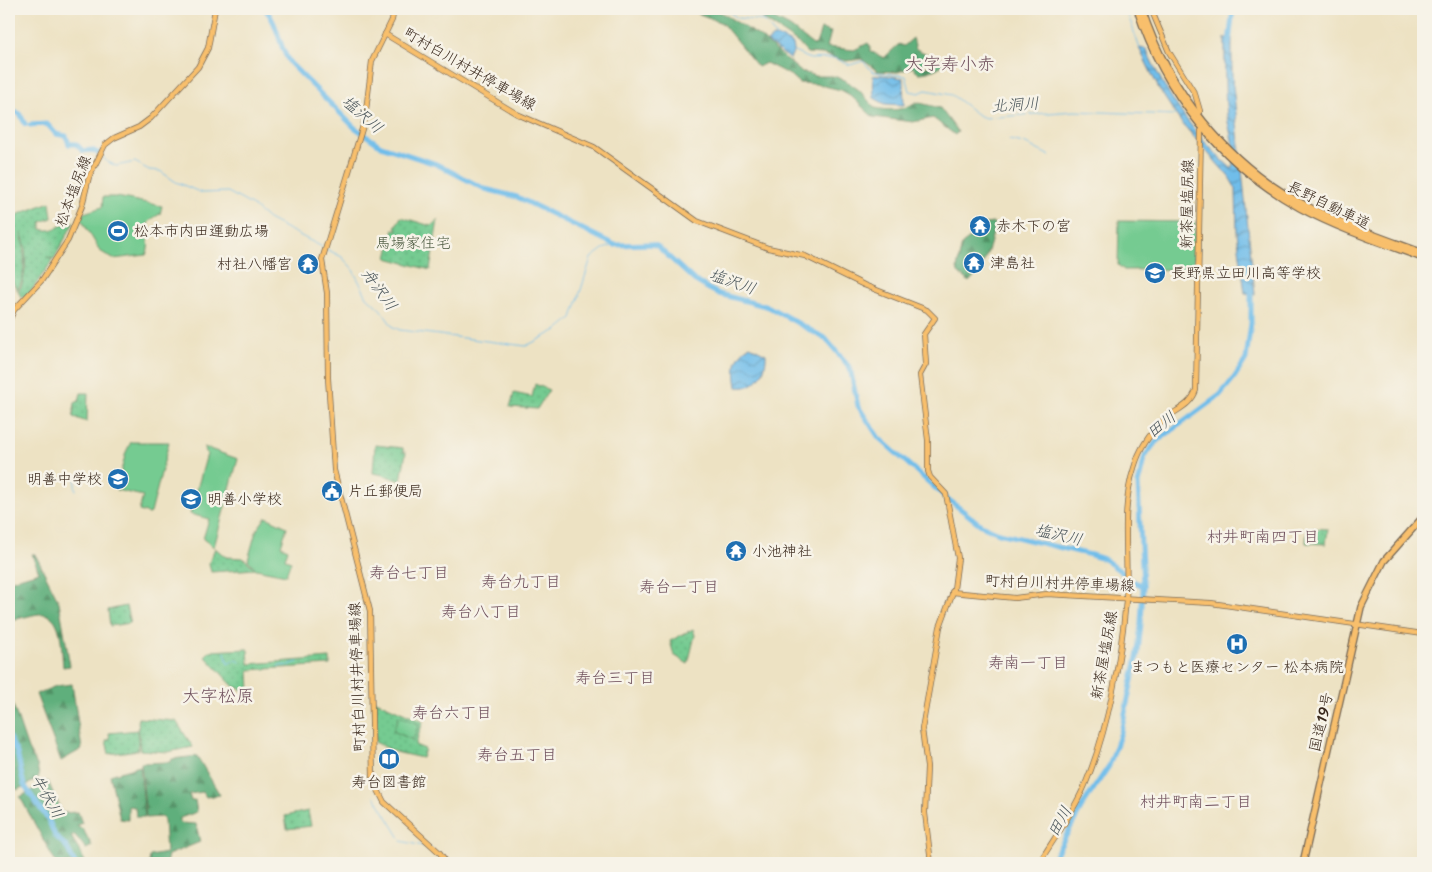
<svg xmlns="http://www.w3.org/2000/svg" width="1432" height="872" font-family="Sriracha,'Klee One',sans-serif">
<defs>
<pattern id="grass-dots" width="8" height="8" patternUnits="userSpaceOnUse" patternTransform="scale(1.25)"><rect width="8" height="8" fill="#74cb91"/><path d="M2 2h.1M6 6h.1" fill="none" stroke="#65ae7d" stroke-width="1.8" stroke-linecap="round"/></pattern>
<pattern id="forest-firs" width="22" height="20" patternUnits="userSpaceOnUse" patternTransform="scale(1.25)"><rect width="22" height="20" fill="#5faf7b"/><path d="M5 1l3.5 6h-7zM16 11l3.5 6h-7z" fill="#508f64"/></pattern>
<pattern id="water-waves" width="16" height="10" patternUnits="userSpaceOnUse" patternTransform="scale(1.25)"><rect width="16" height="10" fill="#70bdea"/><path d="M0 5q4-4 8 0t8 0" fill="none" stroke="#5d9abd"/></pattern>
</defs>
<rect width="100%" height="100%" fill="#f7f3e8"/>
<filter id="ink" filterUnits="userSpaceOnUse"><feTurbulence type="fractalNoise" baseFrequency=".02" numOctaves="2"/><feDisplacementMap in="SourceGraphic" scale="10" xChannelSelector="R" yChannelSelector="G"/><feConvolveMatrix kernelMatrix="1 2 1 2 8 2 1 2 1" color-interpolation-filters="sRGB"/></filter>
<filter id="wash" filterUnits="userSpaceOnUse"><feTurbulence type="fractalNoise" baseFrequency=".0096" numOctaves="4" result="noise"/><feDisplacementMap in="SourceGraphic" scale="20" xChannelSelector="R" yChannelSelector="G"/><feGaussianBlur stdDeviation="1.12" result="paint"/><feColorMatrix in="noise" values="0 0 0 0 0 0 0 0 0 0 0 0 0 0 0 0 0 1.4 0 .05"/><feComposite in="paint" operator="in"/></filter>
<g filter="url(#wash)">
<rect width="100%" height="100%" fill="#ede2c3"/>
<g fill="url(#grass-dots)" stroke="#587a58">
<path d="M50,202l2,16 -11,4v7c12,5 21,-7 33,-7l-20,37 -7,-2 6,3 -22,31 -6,6h-4l-3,-6c9,-8 10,-48 3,-58 4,12 6,46 -4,57l-8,-15v-57z"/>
<polygon points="401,217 431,226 438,220 430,270 387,258 394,229 398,230 395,227"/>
<polygon points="535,384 549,390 537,409 510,407 514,393 532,397"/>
<polygon points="81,393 88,393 87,422 73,417 75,403 79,401"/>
<path d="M375,445l28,3v4h3l-5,29c-9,-3 -19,-7 -28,-8z"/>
<polygon points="1307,528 1328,529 1326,544 1306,543"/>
<polygon points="215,548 226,557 243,558 256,569 211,572 209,563"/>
<polygon points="126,606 130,623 110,626 108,610"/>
<polygon points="693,629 695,635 688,664 674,655 670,641"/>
<polygon points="248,649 249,664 330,658 330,665 249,670 250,693 233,686 205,656 210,651"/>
<polygon points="374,700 423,722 415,745 425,749 422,758 395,752 375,742"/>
<polygon points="138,718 176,721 193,747 168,752 140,750"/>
<polygon points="138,730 138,750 109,754 106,740 110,740 109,733"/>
<polygon points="308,811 311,826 287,829 285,816"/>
</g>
<g fill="url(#forest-firs)" stroke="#4d6c4c">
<path d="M687,9l32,2 40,25 41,35 15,5h18l12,4 14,10 16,18c15,3 28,3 41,-6l24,6 18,24 -3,3 -22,-17 -20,4 -40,-5 -23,-22 -9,-5 -25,-6 -17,-1 -9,-8 -24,-12 -8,4 -36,-44z"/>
<path d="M771,17l19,10 23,18 3,-1 5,-15 10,3 -4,15 27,3 14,-7 2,2v6l14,7 15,-14 5,2 9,-8 3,11 13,6v5l-5,2 -2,5 11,-1 6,-9 5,2v5c-8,6 -17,9 -26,9l-5,-6 -15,5 -21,-1 -15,-12 -16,2 -24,-7 -15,-1 -9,-10 -37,-25z"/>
<path d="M993,223l2,1c-5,22 -9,42 -26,58l-11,-9 -1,-5 5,-24 13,-10 3,-9z"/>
<path d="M32,554h3l24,48 11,64 -7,1c-2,-17 1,-56 -24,-53 -10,1 -20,6 -30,5v-38l30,-9z"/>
<polygon points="72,684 82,749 61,761 36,694 56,686"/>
<polygon points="9,693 28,749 37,765 39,776 36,780 17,790 9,776"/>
<polygon points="197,756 220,795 206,797 203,792 189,794 191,801 195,800 197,812 180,818 180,823 196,824 200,842 168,855 166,863 149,863 150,856 166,853 164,820 161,817 146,818 141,763 170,762 172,759"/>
<polygon points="140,766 145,817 136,817 135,807 128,806 128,820 120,819 110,775"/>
<path d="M48,781c4,11 10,20 14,32l16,-1 4,11 -5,2 1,2 5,2 9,17 -6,3 -11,-14 -4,1 15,27h-30l-36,-66z"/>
</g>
<g fill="#74cb91" stroke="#587a58">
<path d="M103,197h14l45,9 -2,8c-26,13 -5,24 -14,41l-33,4 -13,-8 -20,-34 1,-3 21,-7z"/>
<polygon points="1119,221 1195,222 1194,269 1124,270 1118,265"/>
<polygon points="131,442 169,442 151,513 149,514 139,511 143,496 116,490 126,452"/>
<polygon points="204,447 238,459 214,547 203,539 209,519 190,514 207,454"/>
<polygon points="266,517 287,527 281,546 288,549 285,559 291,561 286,575 256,569 248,560 256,531"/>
<polygon points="399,716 419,724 413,740 393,731"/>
</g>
<g fill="url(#water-waves)" stroke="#567484">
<polygon points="773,37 781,38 793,44 794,50 790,59 767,42"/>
<path d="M1225,38h7v38l23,218 -10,-1 -8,-60 -1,-44 -7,-12 -49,-56 -21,-32 -20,-41 7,1c20,46 48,86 86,120 6,-14 -3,-38 -5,-53 -3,-26 -2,-52 -2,-78z"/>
<polygon points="881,75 903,78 904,105 885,104 874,98 873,76"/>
<path d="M750,346l16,8c1,18 -10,36 -29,33 -3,-19 -3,-31 13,-41z"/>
</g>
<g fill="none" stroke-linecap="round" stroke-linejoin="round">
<g stroke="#70bdea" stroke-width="1">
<polyline points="724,9 738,18 764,21 777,38"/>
<polyline points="1126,9 1140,49"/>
<polyline points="794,52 810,59 834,58 850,65 863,61 873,72 906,76 910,91 919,93 926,90 952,95 978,115 985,118 1074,111 1175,115"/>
<polyline points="1009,140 1024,143 1050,156"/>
<polyline points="103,156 106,161 116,166 135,162 149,170 160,171 176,182 202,193 228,192 253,206 268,219 342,257 352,268 367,297 381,310 393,327 400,330 526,346 557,330 572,318 591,258 603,249 615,245"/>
<polyline points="75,486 76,478"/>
<polyline points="75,487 76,490"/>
<polyline points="225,652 228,664 236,659 240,662"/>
<polyline points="291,664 298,662"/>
<polyline points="278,666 291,665"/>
<polyline points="375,797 400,838"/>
<polyline points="401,841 432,848"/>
</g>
<g stroke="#70bdea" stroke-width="5">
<path d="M265,9c14,15 13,37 25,54l64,64 27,19 55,18 49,25 32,8 98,48 36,-1 6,2 37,34 15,9 10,5 50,13 57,32 24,29 8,38 21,32 65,58 37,29 18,8 92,22 13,4 19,14"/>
<polyline points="1229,43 1233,9"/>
<polyline points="9,109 20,114 25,124"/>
<polyline points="30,125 47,124 56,134 66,136 69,144 76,144 83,151 92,150 98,153"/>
<polyline points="1129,579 1143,586"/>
<polyline points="9,737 17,753 24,785 49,821 55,836 66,846 75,863"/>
<polyline points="1051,863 1084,803 1109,766 1121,732 1138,652 1141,623 1143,586 1138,484 1145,456 1156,442 1220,395 1234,378 1246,359 1251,323 1251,287"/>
</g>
</g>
</g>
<g filter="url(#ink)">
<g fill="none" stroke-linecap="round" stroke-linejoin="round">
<g stroke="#796a58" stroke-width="6">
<g id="major">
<polyline points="394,9 392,20 372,61 365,119 322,260 327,293 328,378 334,470 370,611 373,780 384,802 440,853 447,863"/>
<polyline points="1151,9 1169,52 1195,94 1200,111"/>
<polyline points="385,34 517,114 594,147 697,221 768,248 805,256 864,285 927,310 935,318 924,334 926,364 920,375 928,440 928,471 930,477 946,494 958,558 954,589 940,627 922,729 927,767 925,813 931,863"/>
<polyline points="9,321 14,310 42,280 68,240 82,206 89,177 105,145 114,138 139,127 151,118 198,67 208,48 215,9"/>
<polyline points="952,592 1015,598 1047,594 1211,603 1423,634"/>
<path d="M1039,863c16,-26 34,-50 46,-78 23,-55 36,-126 41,-185 3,-44 -6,-90 8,-132 5,-18 16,-35 30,-48 11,-10 27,-14 32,-30l5,-259"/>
</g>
</g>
<g stroke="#796a58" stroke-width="8">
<g id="highway">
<path d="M1137,9c27,84 85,156 163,199 39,21 82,35 123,50"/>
<path d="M1142,9c26,81 85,155 161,195 38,20 80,34 120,49"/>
<polyline points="1303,863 1361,607 1384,561 1423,517"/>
</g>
</g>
<use href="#major" stroke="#f8bf6c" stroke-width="4.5"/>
<use href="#highway" stroke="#f8bf6c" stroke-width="5.5"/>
</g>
</g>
<defs>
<g id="temple-disc" transform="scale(1.125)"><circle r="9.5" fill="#1f6fb2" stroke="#f7f3e8"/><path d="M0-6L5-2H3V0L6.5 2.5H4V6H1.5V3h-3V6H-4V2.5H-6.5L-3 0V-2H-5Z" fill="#fff"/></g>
<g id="stadium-disc" transform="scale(1.125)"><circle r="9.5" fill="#1f6fb2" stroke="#f7f3e8"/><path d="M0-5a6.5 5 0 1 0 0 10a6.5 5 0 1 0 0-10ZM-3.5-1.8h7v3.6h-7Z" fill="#fff"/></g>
<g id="school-disc" transform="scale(1.125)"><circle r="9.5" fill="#1f6fb2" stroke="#f7f3e8"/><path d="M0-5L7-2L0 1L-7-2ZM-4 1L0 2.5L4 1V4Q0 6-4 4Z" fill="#fff"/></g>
<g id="civic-disc" transform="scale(1.125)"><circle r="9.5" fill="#1f6fb2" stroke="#f7f3e8"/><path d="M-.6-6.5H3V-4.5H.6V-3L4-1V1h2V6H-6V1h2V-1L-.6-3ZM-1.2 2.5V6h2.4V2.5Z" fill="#fff"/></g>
<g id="hospital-disc" transform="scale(1.125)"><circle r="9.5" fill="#1f6fb2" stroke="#f7f3e8"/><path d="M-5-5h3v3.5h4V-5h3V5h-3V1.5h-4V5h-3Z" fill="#fff"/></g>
<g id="library-disc" transform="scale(1.125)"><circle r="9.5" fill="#1f6fb2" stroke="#f7f3e8"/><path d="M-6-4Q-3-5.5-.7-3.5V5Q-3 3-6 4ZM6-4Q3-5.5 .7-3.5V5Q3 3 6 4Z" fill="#fff"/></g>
</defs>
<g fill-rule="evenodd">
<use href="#temple-disc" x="980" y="226"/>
<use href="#stadium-disc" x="118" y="231"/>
<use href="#temple-disc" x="974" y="263"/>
<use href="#temple-disc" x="308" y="264"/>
<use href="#school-disc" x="1155" y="273"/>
<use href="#school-disc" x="118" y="479"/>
<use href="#civic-disc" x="332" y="491"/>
<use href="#school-disc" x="191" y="499"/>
<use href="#temple-disc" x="736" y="551"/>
<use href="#hospital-disc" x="1237" y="644"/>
<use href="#library-disc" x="389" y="759"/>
</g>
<g text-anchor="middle" stroke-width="5" stroke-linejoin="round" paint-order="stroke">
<g font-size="15" fill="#3b2a1e" stroke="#f7f3e8">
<text transform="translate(470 69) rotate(30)" y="5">町村白川村井停車場線</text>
<text transform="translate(73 191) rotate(-69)" y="5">松本塩尻線</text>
<text transform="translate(1187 204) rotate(-89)" y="5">新茶屋塩尻線</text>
<text transform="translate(1329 205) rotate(26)" y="5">長野自動車道</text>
<text transform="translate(1060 583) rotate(2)" y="5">町村白川村井停車場線</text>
<text transform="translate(1104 655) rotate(-80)" y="5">新茶屋塩尻線</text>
<text transform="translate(357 677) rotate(-92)" y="5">町村白川村井停車場線</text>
<text transform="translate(1321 722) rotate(-77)" y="5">国道19号</text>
</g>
<g font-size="15" fill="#3b2a1e" stroke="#f7f3e8" text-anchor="start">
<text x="996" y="231">赤木下の宮</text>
<text x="134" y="236">松本市内田運動広場</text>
<text x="990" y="268">津島社</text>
<text x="292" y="269" text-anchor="end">村社八幡宮</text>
<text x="1171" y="278">長野県立田川高等学校</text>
<text x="102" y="484" text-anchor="end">明善中学校</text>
<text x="348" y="496">片丘郵便局</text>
<text x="207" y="504">明善小学校</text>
<text x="752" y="556">小池神社</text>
<text x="1237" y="672" text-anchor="middle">まつもと医療センター 松本病院</text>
<text x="389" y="787" text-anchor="middle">寿台図書館</text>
</g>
<g font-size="15" fill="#4c5a40" stroke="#f7f3e8">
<text x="413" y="248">馬場家住宅</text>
</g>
<g font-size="16" font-style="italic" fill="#4b565b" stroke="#f7f3e8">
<text transform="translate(1015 104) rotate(-4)" y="6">北洞川</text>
<text transform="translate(363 114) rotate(41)" y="6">塩沢川</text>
<text transform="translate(733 281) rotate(19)" y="6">塩沢川</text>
<text transform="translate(380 289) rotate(54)" y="6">舟沢川</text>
<text transform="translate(1161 424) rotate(-39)" y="6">田川</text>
<text transform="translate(1059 534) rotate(13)" y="6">塩沢川</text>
<text transform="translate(48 796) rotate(60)" y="6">牛伏川</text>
<text transform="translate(1059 821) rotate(-61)" y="6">田川</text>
</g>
<g font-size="16" fill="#70515d" stroke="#f7f3e8">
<text x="1263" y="542">村井町南四丁目</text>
<text x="409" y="578">寿台七丁目</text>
<text x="521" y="587">寿台九丁目</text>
<text x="679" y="592">寿台一丁目</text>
<text x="481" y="617">寿台八丁目</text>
<text x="1028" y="668">寿南一丁目</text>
<text x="615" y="683">寿台三丁目</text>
<text x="452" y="718">寿台六丁目</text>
<text x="517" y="760">寿台五丁目</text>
<text x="1196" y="807">村井町南二丁目</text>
</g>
<g font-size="18" fill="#70515d" stroke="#f7f3e8">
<text x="950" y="70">大字寿小赤</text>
<text x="218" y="702">大字松原</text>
</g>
</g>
<rect width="1432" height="872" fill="none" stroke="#f7f3e8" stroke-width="30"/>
</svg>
